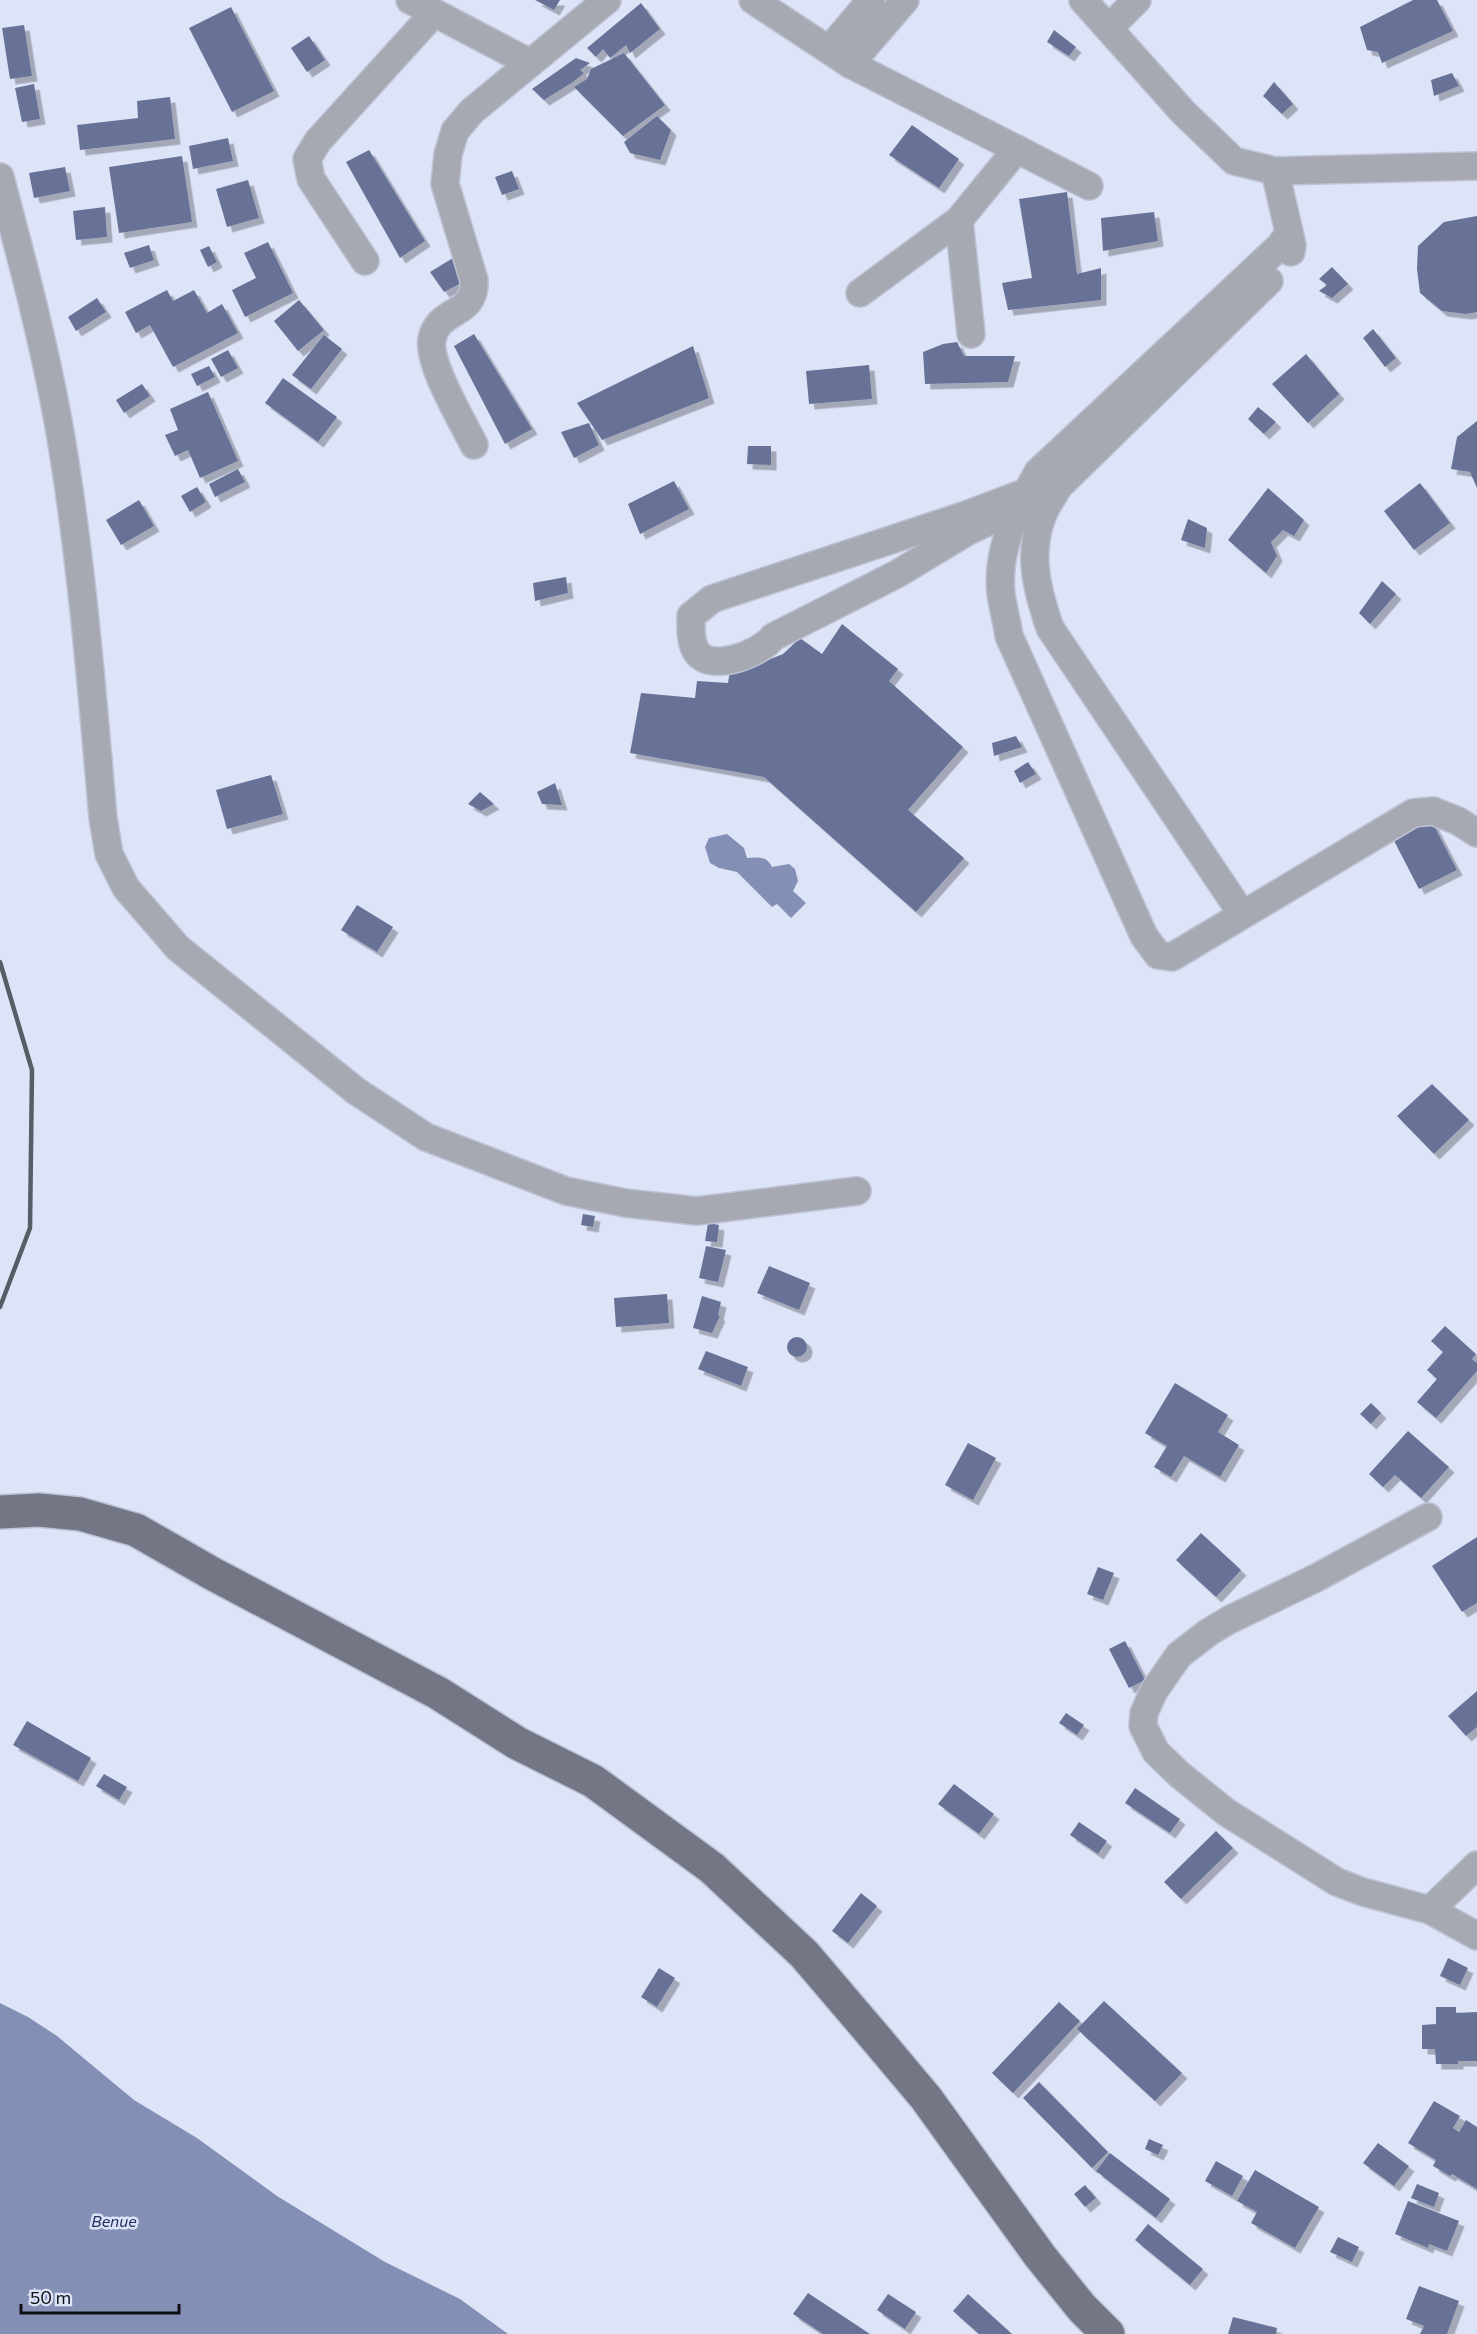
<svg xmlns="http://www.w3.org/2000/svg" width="1477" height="2334" font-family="Commissioner,sans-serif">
<defs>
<filter id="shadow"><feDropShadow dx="5.5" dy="5.5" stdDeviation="0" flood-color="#0004"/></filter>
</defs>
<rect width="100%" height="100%" fill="#dee4f8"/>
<g fill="#848fb5">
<path d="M727,834l17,14 3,10c11,-1 20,-2 25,9l17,-3 6,5 3,12 -5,10 13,12 -15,15 -14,-14 -5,3 -35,-35 -18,-4 -9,-5 -5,-16 4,-9z"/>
<polygon points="0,2003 28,2017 57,2036 134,2100 197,2138 277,2196 385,2262 460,2299 508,2334 0,2334"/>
</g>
<g fill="#677297" filter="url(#shadow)">
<polygon points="535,0 560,0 554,10"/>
<polygon points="1413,0 1437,0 1453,31 1382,63 1378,52 1367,50 1360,27"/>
<polygon points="641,3 660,29 630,53 626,45 610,58 603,49 596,57 587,48"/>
<polygon points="231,7 274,91 232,112 189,28"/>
<polygon points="24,25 32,76 10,79 2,28"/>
<polygon points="1054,30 1076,47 1069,56 1047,42"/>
<polygon points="309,36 325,60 307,72 291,48"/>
<polygon points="624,53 665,105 623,136 574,87 587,79 591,69"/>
<polygon points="576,58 590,63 580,70 584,73 573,82 544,100 532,89"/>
<polygon points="1452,73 1459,86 1434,96 1431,80"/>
<polygon points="1274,82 1293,104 1282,114 1263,96"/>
<polygon points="34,84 40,119 22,122 15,88"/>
<polygon points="170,97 175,139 80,150 77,125 138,118 137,101"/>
<polygon points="657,116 671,130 660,160 630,153 624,142"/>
<polygon points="912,125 959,159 939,188 889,155"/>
<polygon points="228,138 233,161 193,169 189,146"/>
<polygon points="369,150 425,241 400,258 346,162"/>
<polygon points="182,156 192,222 119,233 109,167"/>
<polygon points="65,167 70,191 34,198 29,173"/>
<polygon points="512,171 519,189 502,195 495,177"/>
<polygon points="248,180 259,218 227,227 216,189"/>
<polygon points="1067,192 1077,274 1101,268 1101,300 1008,310 1002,283 1032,278 1019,199"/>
<polygon points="105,207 107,237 76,240 73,211"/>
<polygon points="1154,212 1158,241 1103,251 1101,218"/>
<polygon points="1477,216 1477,312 1466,314 1442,311 1420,293 1417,269 1418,246 1444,222"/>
<polygon points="268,242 293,293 245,317 232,290 256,278 244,253"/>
<polygon points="149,245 154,260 130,268 124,253"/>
<polygon points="209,246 217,262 208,267 200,250"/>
<polygon points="453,258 467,280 444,292 430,272"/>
<polygon points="1332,267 1348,284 1332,298 1319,291 1327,285 1319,279"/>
<polygon points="167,290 173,301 194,290 207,313 222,304 238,333 173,367 150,325 136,333 125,312"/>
<polygon points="97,298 106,312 76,331 68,317"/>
<polygon points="299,300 324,330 298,351 274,321"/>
<polygon points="1373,329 1396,358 1385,367 1363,338"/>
<polygon points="474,334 532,429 505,444 454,346"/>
<polygon points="324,335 342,349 311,389 292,375"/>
<polygon points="957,342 964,356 1015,356 1008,382 925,384 923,352 943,344"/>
<polygon points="693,346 709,398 602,440 577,403"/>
<polygon points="228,350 238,368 221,377 211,359"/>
<polygon points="1306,354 1339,394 1308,423 1272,384"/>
<polygon points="869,365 872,399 809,404 806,371"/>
<polygon points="209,366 215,377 197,386 191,374"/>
<polygon points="283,378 337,417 318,442 265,403"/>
<polygon points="142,384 150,396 124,413 116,400"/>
<polygon points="208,392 238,461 200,478 188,450 175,456 165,435 178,430 170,409"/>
<polygon points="1258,407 1276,422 1264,434 1248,419"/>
<polygon points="1477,421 1477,488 1470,472 1451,469 1457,437"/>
<polygon points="589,423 599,445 574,458 561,432"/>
<polygon points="748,446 771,446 771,465 747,464"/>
<polygon points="238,469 245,482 215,497 209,484"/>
<polygon points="674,481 689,509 640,534 628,504"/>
<polygon points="1420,483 1450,523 1414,550 1384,511"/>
<polygon points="197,487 206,502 190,512 181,496"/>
<polygon points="1268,488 1304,520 1294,536 1283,530 1271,542 1277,556 1266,573 1228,540"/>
<polygon points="139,500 154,526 121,545 106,520"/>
<polygon points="1188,519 1207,528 1205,548 1181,540"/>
<polygon points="566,577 568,593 535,601 533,583"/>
<polygon points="1382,581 1396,594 1370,624 1359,613"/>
<polygon points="842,624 898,669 889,681 963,747 908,810 964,858 916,912 764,777 630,753 641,693 695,698 697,681 728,683 731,664 742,666 763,662 783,654 800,638 822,654"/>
<polygon points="1016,736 1022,747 994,756 992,743"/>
<polygon points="1028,762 1036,774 1020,783 1014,771"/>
<polygon points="271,775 283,814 227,829 216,790"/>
<polygon points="555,783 562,805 542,804 537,792"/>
<polygon points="480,792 494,804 481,811 468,804"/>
<polygon points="1428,814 1457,870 1419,889 1390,833"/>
<polygon points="357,905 393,927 377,952 341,930"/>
<polygon points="1432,1084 1469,1120 1434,1154 1397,1116"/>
<polygon points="583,1214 595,1216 593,1227 581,1225"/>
<polygon points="708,1223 719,1225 717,1242 705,1241"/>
<polygon points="706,1246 726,1250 718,1282 699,1278"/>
<polygon points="769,1266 810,1283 799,1310 757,1293"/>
<polygon points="667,1294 669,1323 616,1327 614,1298"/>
<polygon points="702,1296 721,1302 718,1315 720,1316 712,1333 693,1328"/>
<polygon points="1445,1326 1476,1354 1472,1359 1477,1363 1477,1371 1436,1418 1417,1402 1437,1379 1427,1370 1443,1352 1431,1341"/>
<circle cx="797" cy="1347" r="10"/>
<polygon points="706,1351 748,1367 741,1386 698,1369"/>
<polygon points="1175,1383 1228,1415 1218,1432 1239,1445 1220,1477 1184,1456 1171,1477 1154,1467 1167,1446 1145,1433"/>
<polygon points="1371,1403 1381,1413 1371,1424 1360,1414"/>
<polygon points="1408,1431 1449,1467 1421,1498 1395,1475 1383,1487 1369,1474"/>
<polygon points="968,1443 996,1458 973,1500 945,1485"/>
<polygon points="1201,1533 1241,1570 1216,1597 1176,1560"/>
<polygon points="1477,1537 1477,1603 1462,1612 1432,1566"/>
<polygon points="1098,1567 1114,1573 1103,1600 1087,1594"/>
<polygon points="1125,1641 1145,1680 1129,1688 1109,1649"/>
<polygon points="1477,1691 1477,1727 1466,1736 1448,1716"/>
<polygon points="1066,1713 1084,1725 1077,1735 1059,1723"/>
<polygon points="27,1721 91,1758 78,1781 13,1745"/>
<polygon points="104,1774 127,1787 119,1800 96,1786"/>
<polygon points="954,1784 994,1814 979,1834 938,1804"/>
<polygon points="1135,1788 1180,1819 1170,1833 1125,1803"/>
<polygon points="1079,1822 1107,1841 1098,1854 1070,1835"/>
<polygon points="1216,1831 1233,1848 1181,1899 1164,1882"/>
<polygon points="861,1893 877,1906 848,1943 832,1931"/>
<polygon points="1448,1958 1468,1968 1460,1985 1440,1976"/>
<polygon points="659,1968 675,1978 657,2007 641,1997"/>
<polygon points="1104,2001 1182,2073 1155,2101 1077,2029"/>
<polygon points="1059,2002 1080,2021 1013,2093 992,2073"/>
<polygon points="1436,2007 1456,2007 1456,2013 1477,2012 1477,2061 1458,2061 1458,2064 1436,2064 1435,2049 1422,2049 1422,2025 1436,2024"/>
<polygon points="1039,2082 1108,2152 1092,2168 1023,2098"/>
<polygon points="1434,2101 1460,2116 1453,2128 1459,2132 1466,2120 1477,2127 1477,2189 1452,2174 1450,2176 1433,2166 1436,2160 1408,2143"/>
<polygon points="1149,2139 1163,2145 1158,2155 1145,2149"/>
<polygon points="1378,2143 1409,2166 1394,2186 1363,2163"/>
<polygon points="1110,2153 1170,2199 1156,2218 1096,2171"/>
<polygon points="1216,2161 1243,2176 1232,2196 1205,2181"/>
<polygon points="1255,2170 1319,2207 1295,2248 1251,2223 1257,2212 1237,2201"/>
<polygon points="1417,2184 1439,2193 1434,2207 1411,2198"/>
<polygon points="1085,2185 1096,2198 1085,2207 1074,2194"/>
<polygon points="1408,2201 1459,2221 1447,2251 1429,2244 1428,2248 1395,2234"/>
<polygon points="1148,2224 1203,2269 1190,2285 1135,2240"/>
<polygon points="1338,2237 1359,2247 1352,2262 1330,2252"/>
<polygon points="1419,2286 1459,2301 1447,2334 1420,2334 1424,2326 1406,2319"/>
<polygon points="808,2293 870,2334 823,2334 793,2314"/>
<polygon points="888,2294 916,2312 905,2329 877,2310"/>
<polygon points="968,2294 1012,2334 979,2334 953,2311"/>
<polygon points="1233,2317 1277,2328 1276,2334 1228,2334"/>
</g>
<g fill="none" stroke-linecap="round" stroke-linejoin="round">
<g stroke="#bdc2d4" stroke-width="30">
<g id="minor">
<polyline points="410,0 530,63"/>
<polyline points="753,0 850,64 1089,186"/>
<polyline points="1083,0 1183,112 1234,161 1275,171 1477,166"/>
<polyline points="1109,28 1137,0"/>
<polyline points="829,50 871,0"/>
<polyline points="850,64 905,0"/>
<polyline points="1275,171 1292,245 1291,252"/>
<path d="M0,177c23,87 46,173 61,261 21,126 31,253 42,380l6,36 17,34 52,60 178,143 70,46 140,54 59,12 72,8 160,-20"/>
<polyline points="959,220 971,334"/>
<path d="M1289,233l-9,13 -242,226c-21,38 -42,77 -37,122 2,14 6,28 8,42l135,300 14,19 14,2 241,-144 20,-2 25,10 19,12"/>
<polyline points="365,261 311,179 307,159 318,141 434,13"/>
<polyline points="860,293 959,220 1017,149"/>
<path d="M474,445c-11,-23 -47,-82 -42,-106 7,-33 44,-21 42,-59l-29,-96 3,-30 7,-23 17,-20 135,-111"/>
<path d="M1017,509l-47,21 -73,44 -124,63c-13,17 -66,38 -78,12 -5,-10 -4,-23 -4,-33l21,-17 254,-84 61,-23"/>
<path d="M1242,914l-192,-286c-13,-38 -23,-75 -7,-114 4,-10 11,-19 16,-28l210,-205"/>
<polyline points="1428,1517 1316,1578 1229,1620 1209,1632 1179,1655 1154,1691 1144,1713 1143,1726 1156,1752 1180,1775 1226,1812 1337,1882 1363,1892 1430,1910 1477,1936"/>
<polyline points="1430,1910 1477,1865"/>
</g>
</g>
<g stroke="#bdc2d4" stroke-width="36">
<polyline id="major" points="0,1512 39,1510 80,1514 136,1530 213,1574 438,1693 517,1743 593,1781 712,1868 804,1954 879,2042 926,2098 1040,2256 1082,2308 1108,2334"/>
</g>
<use href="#minor" stroke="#a6a9b1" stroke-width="27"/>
<use href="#major" stroke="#727685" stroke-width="33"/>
<polyline stroke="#585c67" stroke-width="4.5" points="0,962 32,1070 30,1228 0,1307"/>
</g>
<g text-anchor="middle" stroke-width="5" stroke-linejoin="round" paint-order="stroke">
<g font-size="16" font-style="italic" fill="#252e61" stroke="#dee4f8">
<text x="114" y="2227">Benue</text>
</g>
</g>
<path d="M21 2304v9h158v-9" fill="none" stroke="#0e1016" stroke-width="3"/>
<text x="30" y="2304" font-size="18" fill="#0e1016" stroke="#dee4f8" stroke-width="4.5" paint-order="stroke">50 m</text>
</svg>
